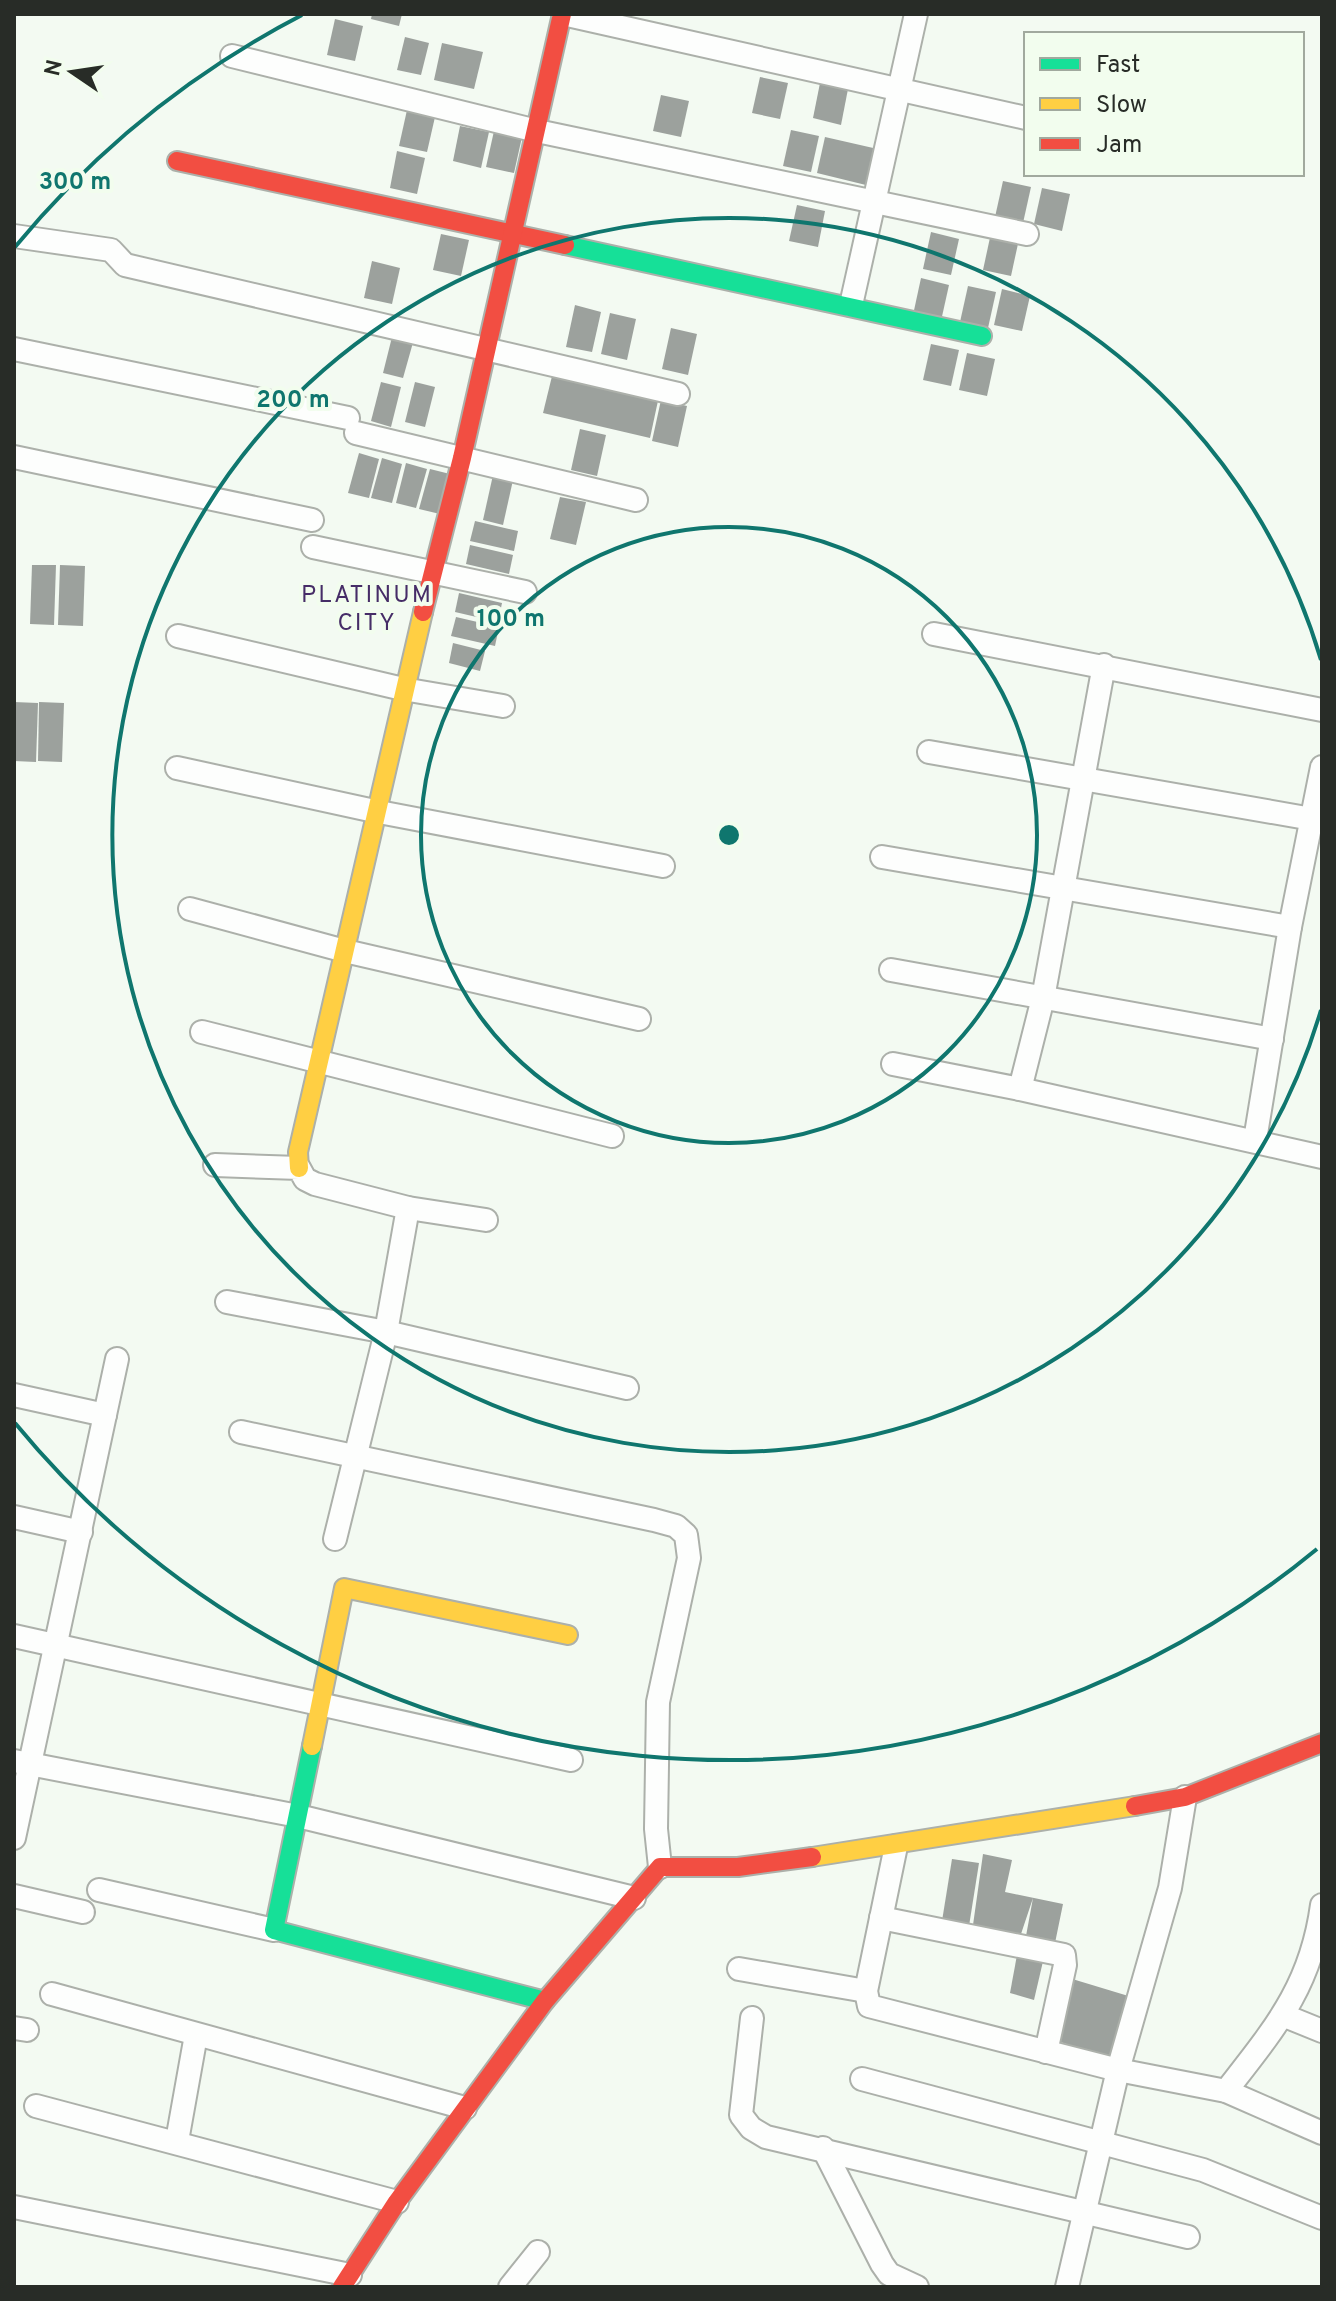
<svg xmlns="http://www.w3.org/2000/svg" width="1336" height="2301" font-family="Overpass,sans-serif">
<rect width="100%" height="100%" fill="#f3faf2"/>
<g fill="#9ca19d">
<polygon points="372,14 402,14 399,26 371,19"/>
<polygon points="335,19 363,26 355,61 327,55"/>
<polygon points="405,37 429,43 421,75 397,70"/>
<polygon points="442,43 483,52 474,89 434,80"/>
<polygon points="760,77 788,83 780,119 752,113"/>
<polygon points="820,83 848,89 841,125 813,118"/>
<polygon points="661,95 689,101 681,137 653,131"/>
<polygon points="407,110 435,117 427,152 399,146"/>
<polygon points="460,126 489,132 481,168 453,161"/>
<polygon points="791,130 819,136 811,172 783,166"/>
<polygon points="494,131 522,137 514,173 486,167"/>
<polygon points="825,137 882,150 874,187 817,173"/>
<polygon points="397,151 425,158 417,194 390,188"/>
<polygon points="1003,181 1031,187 1023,223 995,217"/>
<polygon points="1042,188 1070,194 1062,231 1034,224"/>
<polygon points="797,205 825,211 818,247 789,241"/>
<polygon points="931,232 959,239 951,275 923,269"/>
<polygon points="991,233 1019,239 1011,276 983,270"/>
<polygon points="441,234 469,240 461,276 433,270"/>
<polygon points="372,261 400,268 392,304 364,298"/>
<polygon points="921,278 949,285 941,321 913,315"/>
<polygon points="968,286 996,292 988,328 960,322"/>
<polygon points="1002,289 1030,296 1022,331 994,325"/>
<polygon points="575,305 601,312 592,352 566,347"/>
<polygon points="610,313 636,319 627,360 601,354"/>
<polygon points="671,328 697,334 688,375 662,369"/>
<polygon points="393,333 414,339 403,378 383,373"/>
<polygon points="931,344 959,350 951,386 923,380"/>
<polygon points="967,353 995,359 987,396 959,390"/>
<polygon points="553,372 659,396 650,438 543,413"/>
<polygon points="381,382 401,387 391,427 371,421"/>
<polygon points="415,382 435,387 425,427 405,422"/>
<polygon points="661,400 687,406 678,447 652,441"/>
<polygon points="580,429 606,435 597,476 571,470"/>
<polygon points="359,453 379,459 369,498 348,493"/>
<polygon points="382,458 402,464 392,503 371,498"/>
<polygon points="406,463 427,469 416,508 396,503"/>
<polygon points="430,469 450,474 440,514 419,509"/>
<polygon points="493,475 513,480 503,525 483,520"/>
<polygon points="560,497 586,502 576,545 550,539"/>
<polygon points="475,521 518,531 514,551 470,541"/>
<polygon points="470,545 513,555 509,574 466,564"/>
<polygon points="32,565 56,565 54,625 30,624"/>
<polygon points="60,565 85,566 83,626 58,625"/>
<polygon points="459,593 502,603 498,622 455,612"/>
<polygon points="456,617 499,627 495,646 451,636"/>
<polygon points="453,643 485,651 480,671 449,663"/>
<polygon points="14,702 38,703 36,762 14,761"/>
<polygon points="39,702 64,703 62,762 38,761"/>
<polygon points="983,1854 1012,1860 1005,1892 1063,1904 1055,1943 1026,1936 1033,1898 1021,1934 973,1925"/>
<polygon points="952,1859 979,1863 969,1926 942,1921"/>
<polygon points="1017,1955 1044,1957 1034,2000 1010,1993"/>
<polygon points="1069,1978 1135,1998 1110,2058 1051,2039"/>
</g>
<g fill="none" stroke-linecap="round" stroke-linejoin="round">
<g stroke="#acb0aa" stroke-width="26">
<g id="street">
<polyline points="563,14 1026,118"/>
<polyline points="232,56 537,131 1027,234"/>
<polyline points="14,236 111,250 125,265 678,394"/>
<polyline points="851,305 916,14"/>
<polyline points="14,349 348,418"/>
<polyline points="356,433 636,500"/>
<polyline points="14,457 312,520"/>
<polyline points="313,547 525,592"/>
<polyline points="934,634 1322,710"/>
<polyline points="178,636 403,689 503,706"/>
<polyline points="929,752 1312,819"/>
<polyline points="177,768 379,812 663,866"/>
<polyline points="882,857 1290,927 1322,767"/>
<polyline points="190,909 345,951 639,1019"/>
<polyline points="891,970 1272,1039"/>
<polyline points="202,1032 612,1136"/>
<polyline points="893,1064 1020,1089 1043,998 1104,665"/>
<polyline points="1020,1089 1322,1157"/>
<polyline points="1255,1140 1290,927"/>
<polyline points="215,1165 299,1168 305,1179 315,1184 408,1208 486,1220"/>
<polyline points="227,1302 386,1332 627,1388"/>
<polyline points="14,1395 105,1415"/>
<polyline points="241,1432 654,1520 676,1526 686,1535 689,1558 658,1702 656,1829 660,1867"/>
<polyline points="14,1517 81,1532"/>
<polyline points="335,1539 386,1332 408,1208"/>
<polyline points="14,1636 571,1760"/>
<polyline points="14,1761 298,1816 634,1898"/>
<polyline points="14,1838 117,1359"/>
<polyline points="896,1846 866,1991 869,2006 1118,2070 1226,2091 1322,2133"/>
<polyline points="99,1890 274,1930"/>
<polyline points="14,1896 83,1912"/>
<polyline points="881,1918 1064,1955 1065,1965 1046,2052"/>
<polyline points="739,1969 866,1991"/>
<polyline points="52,1994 465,2108"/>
<polyline points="1285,2016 1322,2031"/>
<polyline points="752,2018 741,2115 751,2128 766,2137 1188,2237"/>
<polyline points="14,2028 27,2030"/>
<polyline points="862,2079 1203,2170 1322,2218"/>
<path d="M1226,2091c48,-62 85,-104 96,-186"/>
<polyline points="36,2106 397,2202"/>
<polyline points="177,2141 196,2035"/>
<polyline points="823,2148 882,2264 889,2274 917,2287"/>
<polyline points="14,2207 350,2275"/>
<polyline points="510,2287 538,2252"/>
<polyline points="1067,2287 1118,2070 1170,1888 1185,1797"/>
</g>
</g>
<g stroke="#acb0aa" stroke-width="22">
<g id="fast">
<polyline points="565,245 982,336"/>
<polyline points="312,1746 274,1930 545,2001"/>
</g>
</g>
<g stroke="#acb0aa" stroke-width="22">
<g id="slow">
<polyline points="299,1168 298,1152 423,612"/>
<polyline points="312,1746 344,1588 568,1635"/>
<polyline points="812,1857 1135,1806"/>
</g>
</g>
<g stroke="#acb0aa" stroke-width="22">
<g id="jam">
<polyline points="177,161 565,245"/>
<polyline points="423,612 462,458 562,14"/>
<polyline points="1135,1806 1185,1797 1322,1743"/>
<polyline points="342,2287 397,2202 545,2001 660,1867 738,1867 812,1857"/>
</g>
</g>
<use href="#street" stroke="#fdfefd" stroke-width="22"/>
<use href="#fast" stroke="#16e098" stroke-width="18"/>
<use href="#slow" stroke="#ffcf43" stroke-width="18"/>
<use href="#jam" stroke="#f24e42" stroke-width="18"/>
</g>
<g fill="none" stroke="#0f766e" stroke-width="4">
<circle cx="729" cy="835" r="308"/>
<path d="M1321 1010A617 617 0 1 1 1321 660"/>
<path d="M1317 1549A925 925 0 0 1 15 1423M15 247A925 925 0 0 1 302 15"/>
</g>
<g text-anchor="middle" stroke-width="8" stroke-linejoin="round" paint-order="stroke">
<g font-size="24" letter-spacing="2" fill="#462d67" stroke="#f2fdee">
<text x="367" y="602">PLATINUM<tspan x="367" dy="28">CITY</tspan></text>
</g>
</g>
<circle cx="729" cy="835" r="12" fill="#0f766e" stroke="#f2fdee" stroke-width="4"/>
<g font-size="24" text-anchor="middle" font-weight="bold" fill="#0f766e" stroke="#f2fdee" stroke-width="8" stroke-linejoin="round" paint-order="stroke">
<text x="75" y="189">300 m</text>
<text x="293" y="407">200 m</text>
<text x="511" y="626">100 m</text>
</g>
<rect width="1336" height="2301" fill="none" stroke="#282c27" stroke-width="32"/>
<rect x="1024" y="32" width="280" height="144" fill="#f2fdee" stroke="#a1a99e" stroke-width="2"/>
<rect x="1040" y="58" width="40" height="12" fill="#16e098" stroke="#a1a99e" stroke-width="2"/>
<text x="1096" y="72" font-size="24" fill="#282c27">Fast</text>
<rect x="1040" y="98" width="40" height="12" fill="#ffcf43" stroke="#a1a99e" stroke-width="2"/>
<text x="1096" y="112" font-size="24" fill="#282c27">Slow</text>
<rect x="1040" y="138" width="40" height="12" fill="#f24e42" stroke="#a1a99e" stroke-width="2"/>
<text x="1096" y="152" font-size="24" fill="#282c27">Jam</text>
<g transform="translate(72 72) rotate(283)" stroke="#f2fdee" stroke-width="6" paint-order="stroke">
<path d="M0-6L14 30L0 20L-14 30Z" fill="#282c27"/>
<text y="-12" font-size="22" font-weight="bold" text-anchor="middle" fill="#282c27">N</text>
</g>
</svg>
